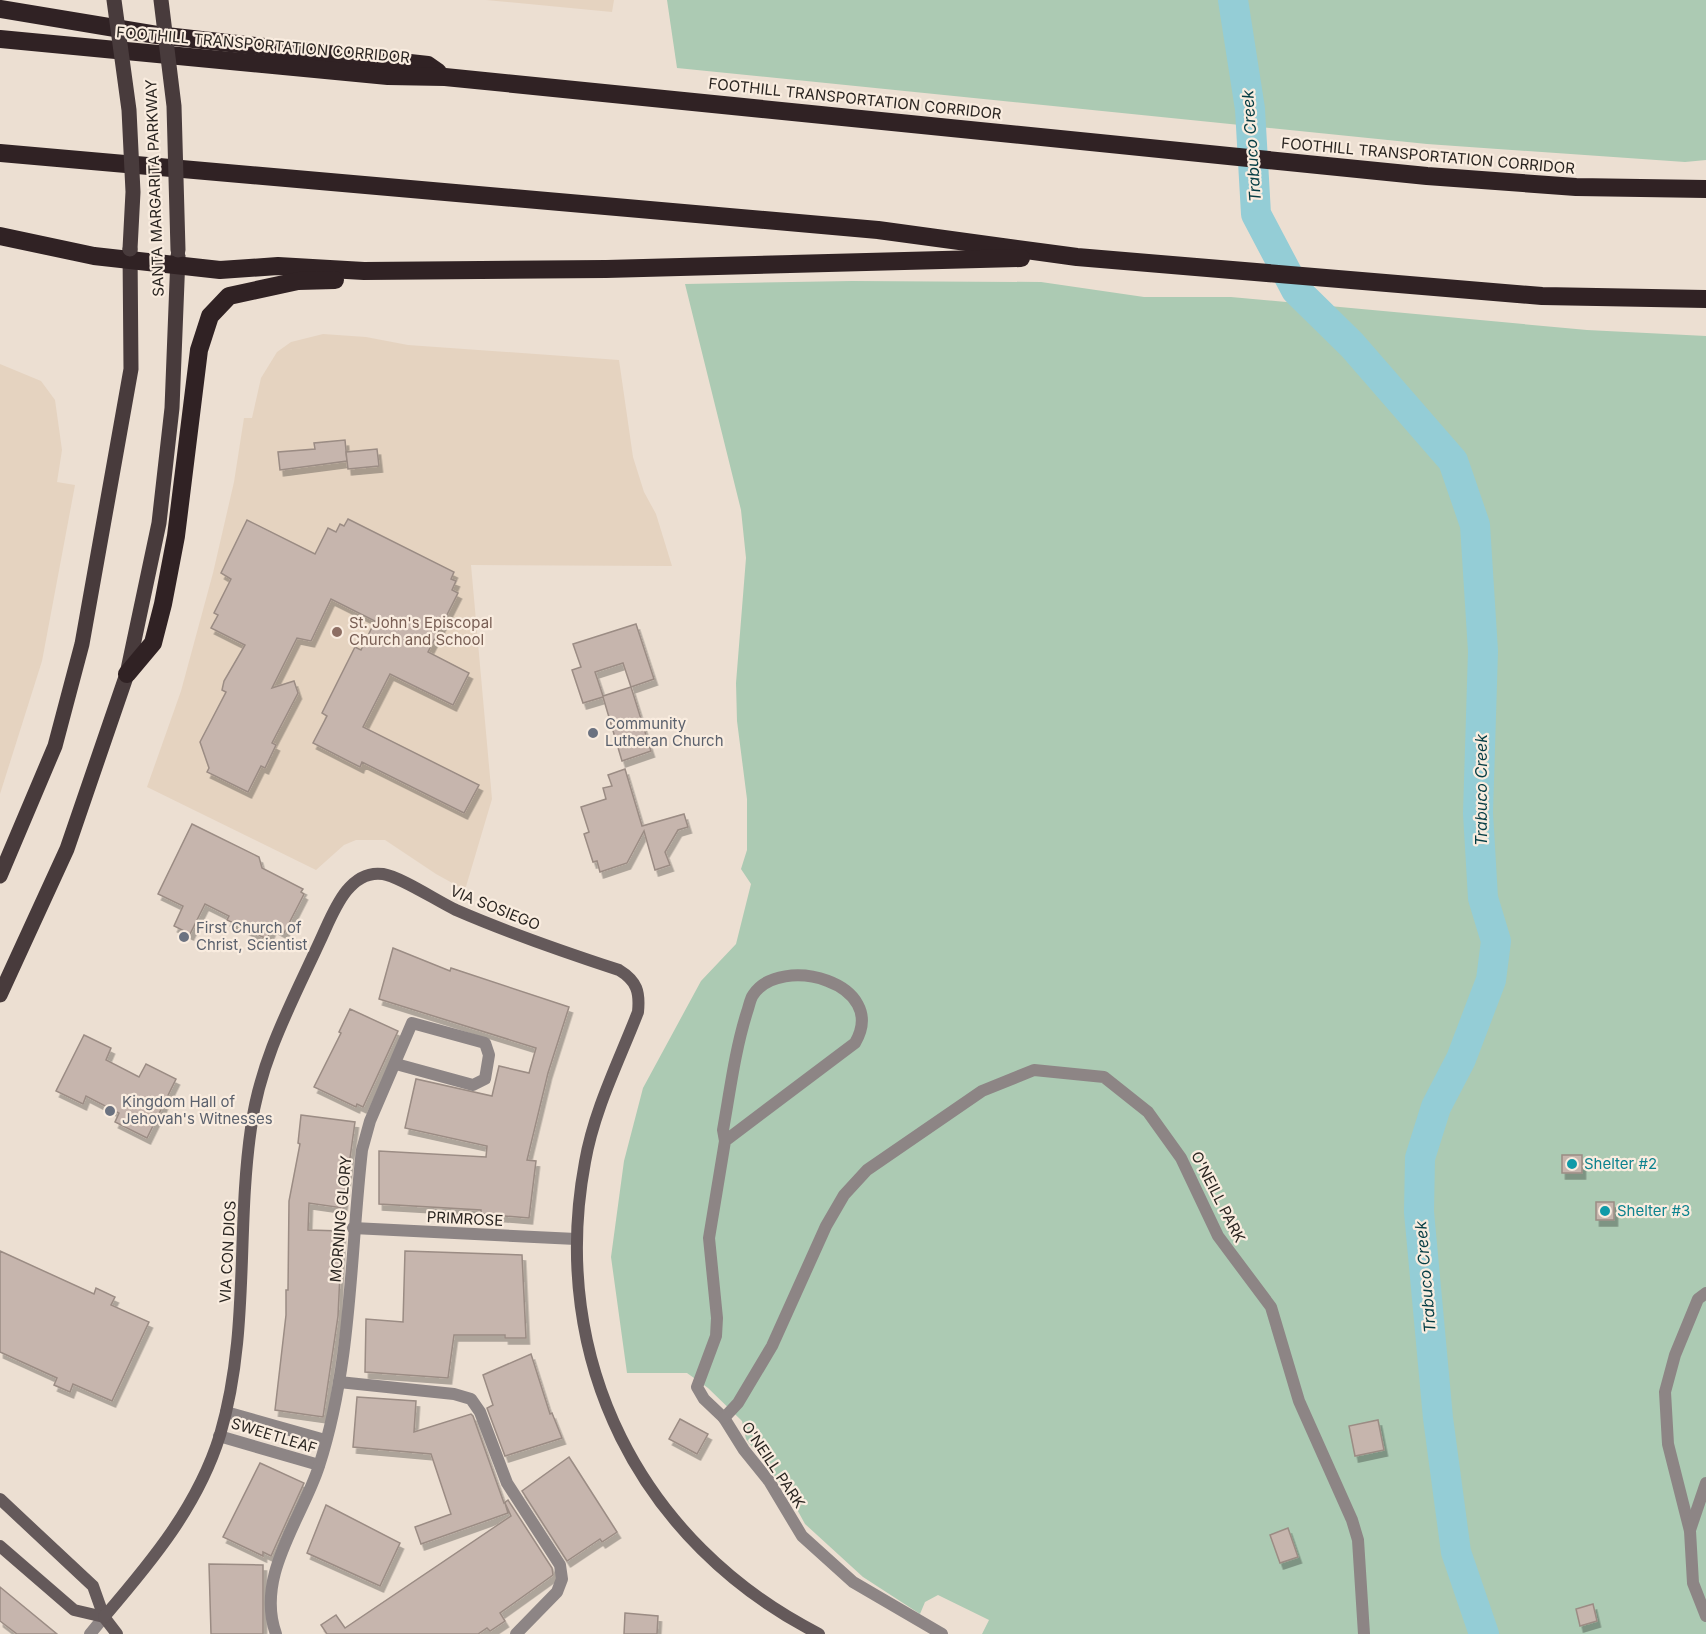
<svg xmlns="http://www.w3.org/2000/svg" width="1706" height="1634" font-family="Inter,sans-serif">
<defs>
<filter id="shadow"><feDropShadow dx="3.5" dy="6" stdDeviation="0" flood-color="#0004"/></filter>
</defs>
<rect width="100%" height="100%" fill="#ecdfd2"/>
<g fill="#e5d3c0">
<polygon points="486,0 614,0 612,12"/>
<polygon points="323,334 366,337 408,345 619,360 633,457 644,492 656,514 672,566 471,565 492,799 465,890 436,874 385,840 356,840 344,845 316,870 147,787 181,691 213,573 234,482 244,418 252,418 261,378 277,352 291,342"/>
<polygon points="0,364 41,381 55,400 62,450 57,482 75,485 42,661 0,794"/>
</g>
<g fill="#accab3">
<polygon points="667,0 1706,0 1706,160 1685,162 1427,144 677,68"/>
<polygon points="852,281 1041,282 1144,297 1231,297 1587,330 1706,336 1706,1634 982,1634 989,1620 938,1595 925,1602 920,1614 863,1577 805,1524 788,1493 746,1439 742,1421 708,1388 687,1373 627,1373 611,1257 624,1161 643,1088 701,981 736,944 751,884 741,869 747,850 747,799 737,721 736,683 746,558 741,510 685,284"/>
</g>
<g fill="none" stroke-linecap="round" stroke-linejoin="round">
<polyline stroke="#94cdd6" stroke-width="30" points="1233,0 1250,109 1256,214 1296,290 1352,345 1453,461 1475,525 1483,651 1478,813 1483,898 1496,941 1491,980 1461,1059 1436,1107 1420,1158 1419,1212 1438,1418 1456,1552 1484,1634"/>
</g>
<g fill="#c6b5ad" stroke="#9b8c84" stroke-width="1.5" fill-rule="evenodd" filter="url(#shadow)">
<polygon points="345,440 347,461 280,470 278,452 315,449 314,443"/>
<polygon points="377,449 379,466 348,469 346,452"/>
<polygon points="348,519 454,572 451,579 456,581 452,590 458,593 428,652 469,673 453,705 390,674 363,727 479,785 464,813 362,762 360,767 313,743 327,716 322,713 355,647 361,650 375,621 331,599 311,641 297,638 272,688 294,681 298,693 272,743 276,745 265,768 261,766 248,792 207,772 209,768 200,742 226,692 222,690 224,681 245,645 211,628 218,615 214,613 231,579 221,573 247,520 315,554 328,528 336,532 340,524 344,526"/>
<path d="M636,624l18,55 -23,8 20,64 -29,10 -19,-64 -20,6 -11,-33 9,-3 -8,-23zM623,663l8,24 -28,9 -8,-24z"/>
<polygon points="625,769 642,826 684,814 688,827 678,830 665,852 670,865 655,870 644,831 627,863 600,872 597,861 593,862 584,834 589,832 581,807 606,799 603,788 612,786 608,775"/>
<polygon points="192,824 259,857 262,868 303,889 301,892 304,894 284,933 273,927 267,939 227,920 229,916 205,904 190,934 174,926 183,906 158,894"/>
<polygon points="393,948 450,971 451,968 569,1007 548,1073 527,1160 536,1161 529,1218 481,1214 481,1210 379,1204 379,1151 486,1157 487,1146 405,1128 416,1079 492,1096 499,1066 529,1073 536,1048 379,999"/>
<polygon points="350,1009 398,1031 363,1107 357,1104 356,1107 314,1087 341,1033 339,1032"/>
<polygon points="84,1035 111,1048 106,1060 139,1077 146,1064 176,1079 147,1138 115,1122 119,1113 86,1096 83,1104 56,1091"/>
<polygon points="301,1115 355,1122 343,1208 309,1203 308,1230 342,1231 338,1316 323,1417 275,1410 286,1315 286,1290 288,1290 289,1201 300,1144 298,1143"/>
<rect x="1562" y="1155" width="20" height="18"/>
<rect x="1596" y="1202" width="18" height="18"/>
<polygon points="0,1251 94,1294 96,1288 115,1297 111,1305 149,1322 112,1401 73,1384 70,1392 54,1385 57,1378 0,1352"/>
<polygon points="405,1251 522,1255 526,1338 505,1338 505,1335 454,1335 448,1378 365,1372 366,1319 403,1322"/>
<polygon points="531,1354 550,1414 552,1413 562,1438 505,1456 487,1408 493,1405 483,1375"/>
<polygon points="357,1397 416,1401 414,1432 471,1414 473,1416 504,1503 508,1500 552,1568 553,1575 500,1613 505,1621 490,1631 487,1628 478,1634 327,1634 321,1625 336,1615 345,1628 511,1516 505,1503 508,1513 421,1544 415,1527 451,1514 431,1454 353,1447"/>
<polygon points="680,1419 708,1434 697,1454 669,1439"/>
<polygon points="1378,1420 1384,1450 1355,1456 1349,1426"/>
<polygon points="569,1457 617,1532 602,1542 600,1539 567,1561 522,1491"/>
<polygon points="260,1463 304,1483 271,1556 263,1552 263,1556 223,1537"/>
<polygon points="326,1505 400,1543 380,1586 307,1553"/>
<polygon points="1288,1528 1298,1557 1280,1563 1270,1535"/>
<polygon points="209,1564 263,1565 263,1634 211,1634"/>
<polygon points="0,1587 57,1634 17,1634 0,1621"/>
<polygon points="1593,1604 1597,1621 1580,1626 1576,1609"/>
<polygon points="625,1613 658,1616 657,1634 624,1634"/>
</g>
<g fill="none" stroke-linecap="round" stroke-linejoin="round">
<g stroke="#8d8585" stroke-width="12">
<path d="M725,1141l130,-98c35,-60 -75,-90 -102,-48 -3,4 -4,12 -6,17 -12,38 -17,79 -24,118l2,11 -16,97 8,80 -1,18 -19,51 7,12 20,19 20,32 25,31 33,55 51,46 89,52"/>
<polyline points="353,1228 576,1239"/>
<polyline points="1706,1293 1698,1299 1675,1355 1665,1392 1668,1444 1690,1531 1693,1583 1706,1616"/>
<polyline points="339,1382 454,1394 471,1399 480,1412 507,1483 560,1565 562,1579 557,1592 516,1634"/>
<polyline points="226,1412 325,1440"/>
<polyline points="724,1418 738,1403 772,1346 826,1226 844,1195 867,1170 982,1091 1034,1070 1104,1077 1148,1112 1181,1158 1218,1236 1271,1307 1299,1401 1352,1520 1358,1540 1364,1634"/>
<polyline points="219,1436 319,1465"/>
<polyline points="1690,1530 1706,1483"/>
<polyline points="90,1634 104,1617"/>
<path d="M276,1634c-21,-58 26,-115 43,-168 33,-102 31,-211 43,-316l8,-29 42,-98 73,20 4,12 -4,24 -12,6 -77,-21"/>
</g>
<g stroke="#64595a" stroke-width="12">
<polyline points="0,1499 93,1586 104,1617 117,1634"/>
<polyline points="0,1546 74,1610 104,1617"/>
<path d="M104,1617c48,-56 94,-111 116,-182 30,-102 16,-204 31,-307 9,-68 41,-126 69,-187 12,-25 27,-72 63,-67 18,3 54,27 73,36 53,23 108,42 163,60 18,11 21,22 19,42 -19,49 -44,98 -53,150 -37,197 55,381 234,472"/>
</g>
<g stroke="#483b3c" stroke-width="15">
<polyline points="0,876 55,746 82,644 131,369 130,249"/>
<polyline points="0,995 67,849 127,674 159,523 172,408 178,256"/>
</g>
<g stroke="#302224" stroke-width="18">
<polyline points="0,9 157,35 428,65 438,72"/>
<polyline points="0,39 388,76 445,77 1427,176 1576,187 1706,189"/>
<polyline points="0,153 878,230 1077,257 1542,296 1706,299"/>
<polyline points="0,236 94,256 220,270 278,266 364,271 606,269 1021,258"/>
<polyline points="127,674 153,643 163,604 176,536 199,350 210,316 229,296 298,281 335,280"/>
</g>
<g stroke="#483b3c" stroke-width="15">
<polyline points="114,0 129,110 133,192 130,249"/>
<polyline points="161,0 174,106 178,250"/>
</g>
</g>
<circle fill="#8d6e63" stroke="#f9ecdf" stroke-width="2" cx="337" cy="632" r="6"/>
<g fill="#6b7280" stroke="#f9ecdf" stroke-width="2">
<circle cx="593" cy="733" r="6"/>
<circle cx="184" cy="937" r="6"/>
<circle cx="110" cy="1111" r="6"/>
</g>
<g fill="#0f9aa8" stroke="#f9ecdf" stroke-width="2">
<circle cx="1572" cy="1164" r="6"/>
<circle cx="1605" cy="1211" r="6"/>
</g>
<g text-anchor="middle" stroke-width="4.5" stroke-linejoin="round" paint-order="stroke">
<g font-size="15" fill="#2a2521" stroke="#f9ecdf">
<text transform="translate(263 45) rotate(5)" y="5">FOOTHILL TRANSPORTATION CORRIDOR</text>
<text transform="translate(855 99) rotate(6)" y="5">FOOTHILL TRANSPORTATION CORRIDOR</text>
<text transform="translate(1428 156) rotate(5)" y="5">FOOTHILL TRANSPORTATION CORRIDOR</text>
<text transform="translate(155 188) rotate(-92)" y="5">SANTA MARGARITA PARKWAY</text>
<text transform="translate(495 908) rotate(22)" y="5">VIA SOSIEGO</text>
<text transform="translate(1218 1197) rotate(63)" y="5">O'NEILL PARK</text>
<text transform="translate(341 1219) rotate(-85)" y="5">MORNING GLORY</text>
<text transform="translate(465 1219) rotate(3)" y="5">PRIMROSE</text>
<text transform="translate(228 1252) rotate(-87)" y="5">VIA CON DIOS</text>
<text transform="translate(274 1436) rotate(17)" y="5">SWEETLEAF</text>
<text transform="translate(773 1465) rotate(56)" y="5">O'NEILL PARK</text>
</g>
<g font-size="15" fill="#785e54" stroke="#f9ecdf" text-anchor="start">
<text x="349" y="628">St. John's Episcopal<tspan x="349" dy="17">Church and School</tspan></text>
</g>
<g font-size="15" fill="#5b616d" stroke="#f9ecdf" text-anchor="start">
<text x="605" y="729">Community<tspan x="605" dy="17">Lutheran Church</tspan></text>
<text x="196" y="933">First Church of<tspan x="196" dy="17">Christ, Scientist</tspan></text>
<text x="122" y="1107">Kingdom Hall of<tspan x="122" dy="17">Jehovah's Witnesses</tspan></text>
</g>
<g font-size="15" fill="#0d838f" stroke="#f9ecdf" text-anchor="start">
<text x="1584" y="1169">Shelter #2</text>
<text x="1617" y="1216">Shelter #3</text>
</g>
<g font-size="16" font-style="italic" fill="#053d44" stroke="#f9ecdf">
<text transform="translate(1251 146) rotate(-94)" y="6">Trabuco Creek</text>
<text transform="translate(1481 790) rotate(-90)" y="6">Trabuco Creek</text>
<text transform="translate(1425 1277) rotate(-95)" y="6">Trabuco Creek</text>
</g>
</g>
</svg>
